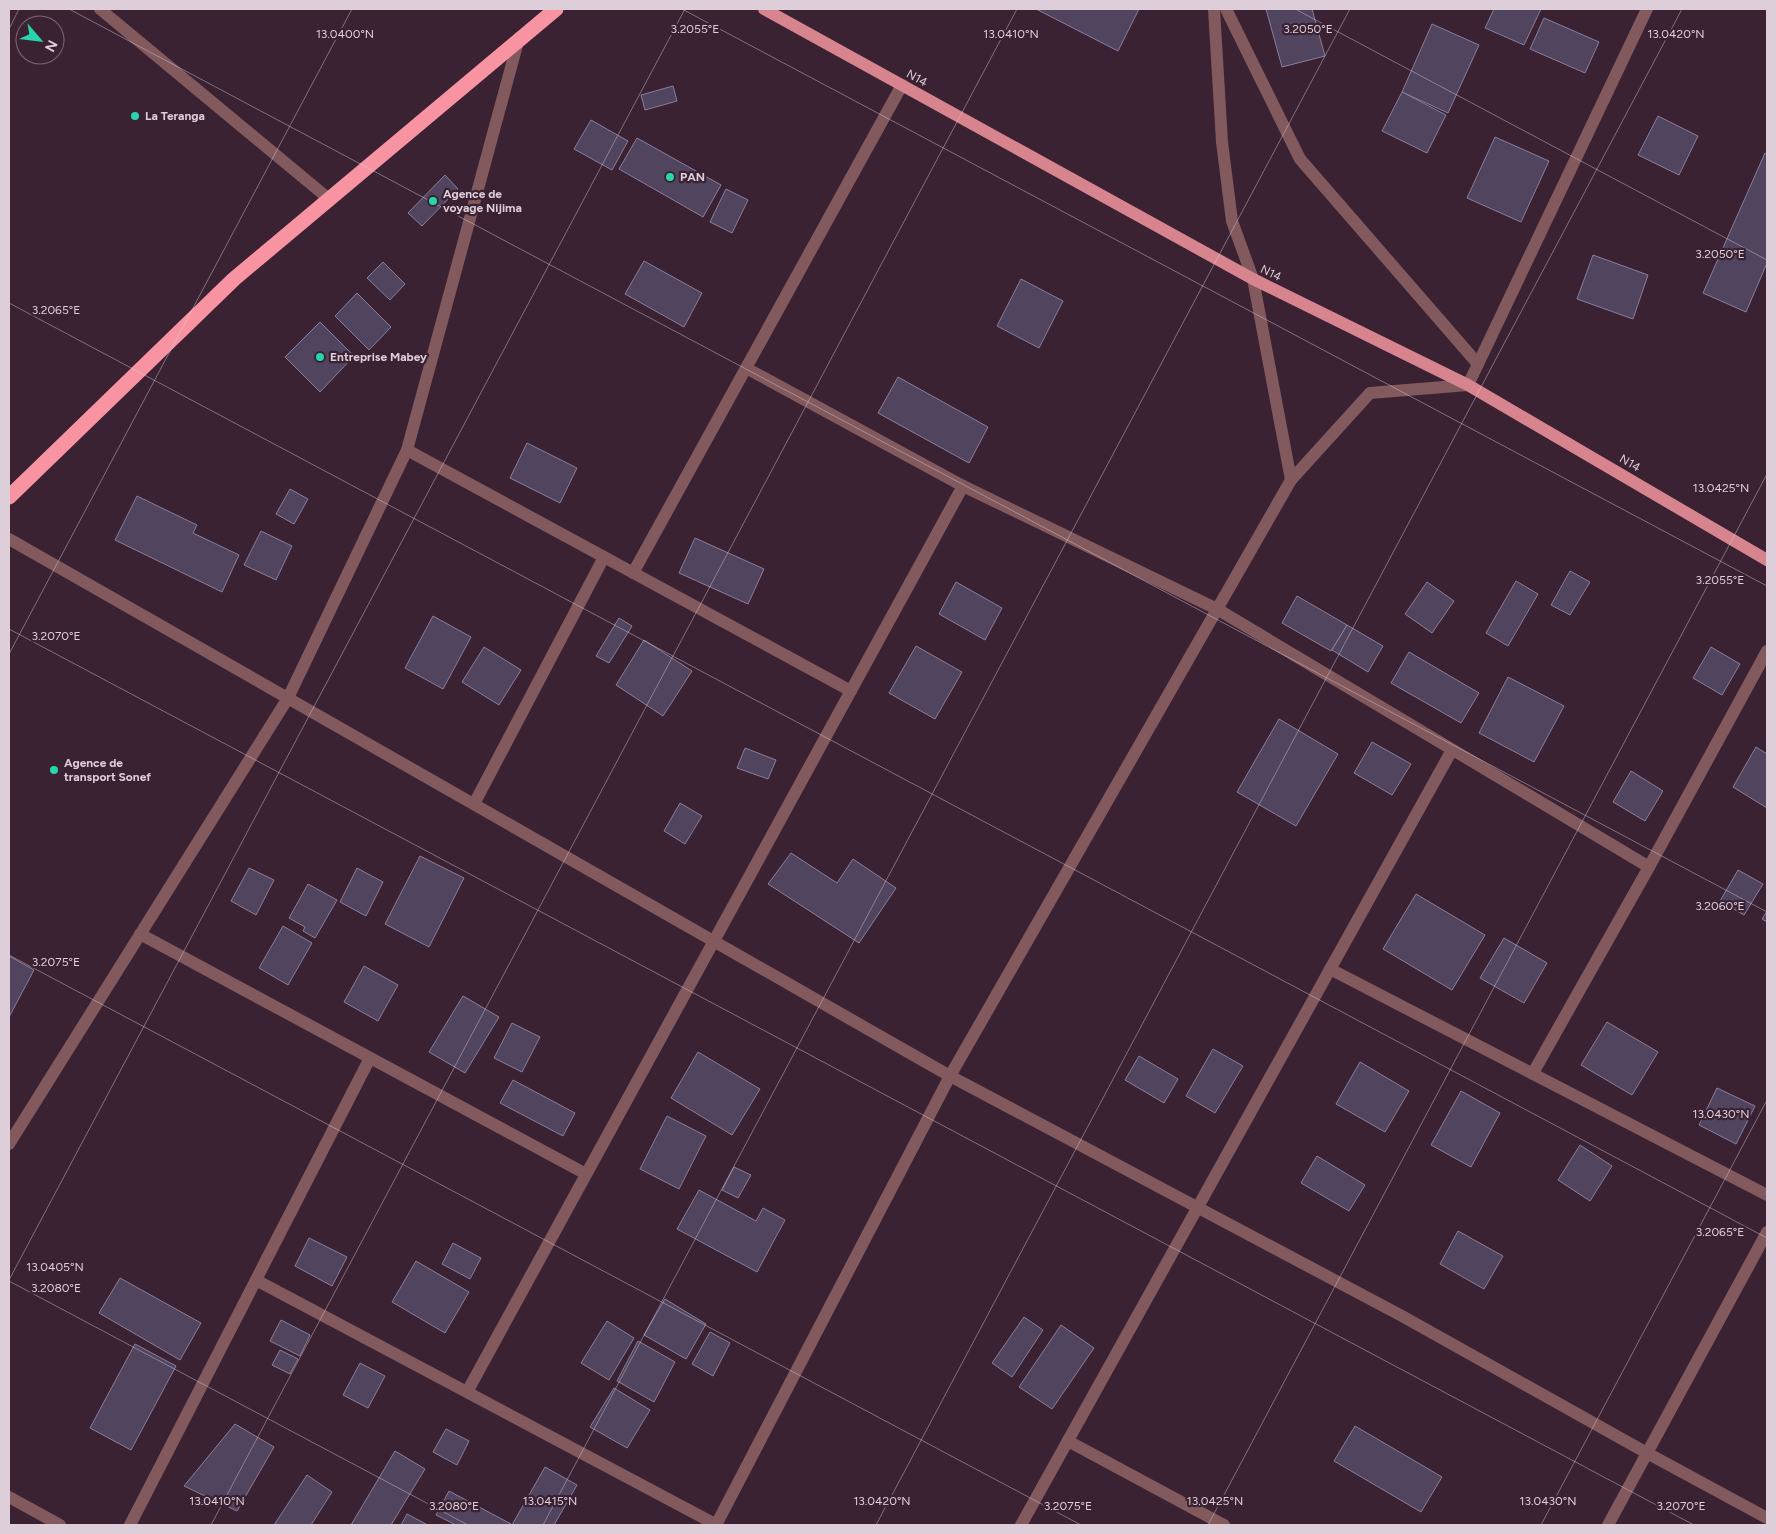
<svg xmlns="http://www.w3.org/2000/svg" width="1776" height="1534" font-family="Figtree,sans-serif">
<rect width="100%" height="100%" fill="#3a2233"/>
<g fill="#50445e" stroke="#8b7e9b">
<polygon points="1036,9 1139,9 1118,51"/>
<polygon points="1266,9 1312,9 1325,56 1282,67"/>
<polygon points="1494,9 1541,9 1524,45 1485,28"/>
<polygon points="1544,18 1599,42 1585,73 1530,49"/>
<polygon points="1432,24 1479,45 1448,113 1402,92"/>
<polygon points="673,86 677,101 645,110 641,95"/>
<polygon points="1402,92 1446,115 1427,153 1382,131"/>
<polygon points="1658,116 1698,136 1679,175 1638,155"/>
<polygon points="591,120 628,141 612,170 574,149"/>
<polygon points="1495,137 1549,161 1521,222 1467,198"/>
<polygon points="637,138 721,185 703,217 619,169"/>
<polygon points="1765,153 1767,154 1767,263 1746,312 1703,293"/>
<polygon points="445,175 458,189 422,226 408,213"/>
<polygon points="726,189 748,200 732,233 710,222"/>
<polygon points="1593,255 1648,275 1633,319 1577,299"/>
<polygon points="644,261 702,293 684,327 625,294"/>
<polygon points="383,262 405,284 390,300 367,278"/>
<polygon points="1021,279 1063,301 1039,348 997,326"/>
<polygon points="357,293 391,327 369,350 335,316"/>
<polygon points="320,322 354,356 320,392 285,357"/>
<polygon points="898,377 988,427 969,463 878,413"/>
<polygon points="527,443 577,468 560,503 510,478"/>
<polygon points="290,489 308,499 294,524 276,514"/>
<polygon points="137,496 197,525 193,533 239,555 222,592 115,540"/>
<polygon points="261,531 292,546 276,580 244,565"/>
<polygon points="695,538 764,569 748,604 679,573"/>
<polygon points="1570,571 1590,582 1570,615 1551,605"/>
<polygon points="1516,581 1538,594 1508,646 1486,633"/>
<polygon points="956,582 1002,608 985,640 939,614"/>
<polygon points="1427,582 1454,601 1432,633 1405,614"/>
<polygon points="1297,596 1347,625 1331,651 1282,623"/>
<polygon points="433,616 471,637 443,689 405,668"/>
<polygon points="619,618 632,626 609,663 596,656"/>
<polygon points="1347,625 1383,646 1368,672 1332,650"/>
<polygon points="644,640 692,671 663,716 616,685"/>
<polygon points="916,646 962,672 935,719 889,693"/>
<polygon points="484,647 521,670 499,705 462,682"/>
<polygon points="1711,647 1740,664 1722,695 1693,678"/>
<polygon points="1409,652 1479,693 1461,723 1391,683"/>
<polygon points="1508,677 1564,706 1534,762 1479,733"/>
<polygon points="1279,719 1338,754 1296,826 1237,792"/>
<polygon points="1372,742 1411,764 1392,795 1354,773"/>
<polygon points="1756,747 1767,754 1767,808 1733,787"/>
<polygon points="745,748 776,760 768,779 737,768"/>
<polygon points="1631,771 1663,791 1645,821 1613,802"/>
<polygon points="680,803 702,816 685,844 664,831"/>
<polygon points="791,853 837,883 853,859 896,888 859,943 768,884"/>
<polygon points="420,856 464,878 429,947 385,924"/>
<polygon points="249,868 274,880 256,915 231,901"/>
<polygon points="357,868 383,882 366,916 340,902"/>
<polygon points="1738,870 1763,884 1744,915 1720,901"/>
<polygon points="308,884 337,900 315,938 303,931 305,927 289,918"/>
<polygon points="1416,894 1485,935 1452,990 1383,949"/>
<polygon points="1767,911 1767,922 1762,919"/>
<polygon points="283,926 312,943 288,985 259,968"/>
<polygon points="1504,938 1547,963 1524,1003 1480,978"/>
<polygon points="9,956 34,970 9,1017"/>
<polygon points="364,966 398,985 378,1021 344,1002"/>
<polygon points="463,996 499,1017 465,1073 429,1052"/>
<polygon points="1607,1022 1658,1052 1632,1095 1581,1065"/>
<polygon points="512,1023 540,1037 522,1072 494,1058"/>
<polygon points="1213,1049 1243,1066 1215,1113 1186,1096"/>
<polygon points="698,1052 760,1089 732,1135 671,1098"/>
<polygon points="1139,1056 1178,1079 1164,1103 1125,1080"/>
<polygon points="1360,1062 1409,1091 1385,1132 1336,1104"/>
<polygon points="513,1080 575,1113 563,1136 500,1103"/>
<polygon points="1717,1088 1755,1106 1736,1144 1699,1125"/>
<polygon points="1461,1091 1500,1113 1471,1167 1431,1145"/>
<polygon points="667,1116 706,1136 679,1189 640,1169"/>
<polygon points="1580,1145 1612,1166 1590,1201 1558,1180"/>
<polygon points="1317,1156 1365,1185 1349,1211 1301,1183"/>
<polygon points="734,1167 751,1175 738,1198 722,1190"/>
<polygon points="699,1190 756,1221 763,1208 785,1220 757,1272 677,1229"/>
<polygon points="1458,1231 1503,1256 1484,1289 1440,1264"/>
<polygon points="309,1238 347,1257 332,1286 295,1266"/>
<polygon points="453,1243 481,1258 470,1279 442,1264"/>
<polygon points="416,1261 469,1292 445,1333 392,1302"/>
<polygon points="120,1278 201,1323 180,1360 99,1313"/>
<polygon points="665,1299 706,1324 686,1359 644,1335"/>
<polygon points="1024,1317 1043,1330 1012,1377 992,1363"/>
<polygon points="281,1320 310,1335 300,1356 270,1341"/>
<polygon points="607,1321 634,1338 609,1380 581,1363"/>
<polygon points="1061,1325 1094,1348 1052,1409 1019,1387"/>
<polygon points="710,1332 730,1343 713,1376 692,1364"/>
<polygon points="638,1341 675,1362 654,1402 617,1381"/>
<polygon points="135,1344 176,1366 131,1450 90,1428"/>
<polygon points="280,1350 298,1359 290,1374 272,1365"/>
<polygon points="360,1363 385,1376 368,1408 343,1395"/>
<polygon points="614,1388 650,1410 627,1448 590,1427"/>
<polygon points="235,1424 274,1447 237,1511 184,1486"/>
<polygon points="1355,1426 1442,1477 1421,1512 1334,1461"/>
<polygon points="446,1429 469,1441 457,1465 433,1452"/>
<polygon points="395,1451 425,1469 391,1525 351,1525"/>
<polygon points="545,1467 577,1485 554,1525 512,1525"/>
<polygon points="307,1475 332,1492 311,1525 274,1525"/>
<polygon points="449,1491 511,1524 510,1525 456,1525 436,1515"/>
<polygon points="407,1514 426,1524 426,1525 401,1525"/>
</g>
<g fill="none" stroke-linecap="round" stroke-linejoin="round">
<g stroke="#82595d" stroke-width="12">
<polyline points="100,9 329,199"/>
<polyline points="1226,9 1300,159 1478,364"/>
<polyline points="746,368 963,486 1217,609 1649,867"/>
<polyline points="407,450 851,691"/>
<polyline points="1291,480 1370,393 1468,385 1647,9"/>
<polyline points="9,539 950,1076 1402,1316 1647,1453 1767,1518"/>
<polyline points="633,573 902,85"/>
<polyline points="474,804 604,557"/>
<polyline points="140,934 586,1174"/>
<polyline points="1330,969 1767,1195"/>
<polyline points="1533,1073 1649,867 1767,651"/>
<polyline points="9,1144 288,698 407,450 519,38"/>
<polyline points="256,1280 717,1525"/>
<polyline points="467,1392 963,486"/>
<polyline points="1068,1441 1224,1525"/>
<polyline points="9,1497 60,1525"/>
<polyline points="130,1525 370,1058"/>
<polyline points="716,1525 950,1076 1291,480 1253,279 1232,221 1222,142 1214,9"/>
<polyline points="1021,1525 1452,750"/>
<polyline points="1608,1525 1767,1232"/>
</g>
<polyline stroke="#d7848e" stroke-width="12" points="764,9 1253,279 1468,385 1767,560"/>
<polyline stroke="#f894a1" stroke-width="15" points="9,497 234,279 556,9"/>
</g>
<path fill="none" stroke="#deced9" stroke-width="1" stroke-opacity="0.45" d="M69,9l1698,903M682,9l1085,577M1295,9l472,251M9,29l10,-20M9,303l1758,935M9,629l1685,896M9,654l343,-645M9,955l1072,570M9,1280l676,-1271M9,1281l459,244M211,1525l806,-1516M543,1525l807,-1516M876,1525l806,-1516M1208,1525l559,-1051M1541,1525l226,-425"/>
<g fill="#29d5ac" stroke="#3a2233" stroke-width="2">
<circle cx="135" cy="116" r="5"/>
<circle cx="670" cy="177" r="5"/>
<circle cx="433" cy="201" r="5"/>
<circle cx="320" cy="357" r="5"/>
<circle cx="54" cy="770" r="5"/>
</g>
<g text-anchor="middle" stroke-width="4.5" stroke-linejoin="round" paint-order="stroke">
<g font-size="12" fill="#deced9" stroke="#3a2233">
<text transform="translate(917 78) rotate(29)" y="4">N14</text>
<text transform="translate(1271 273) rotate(26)" y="4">N14</text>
<text transform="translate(1630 463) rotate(30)" y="4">N14</text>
</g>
<g font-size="12" font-weight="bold" fill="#deced9" stroke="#3a2233" text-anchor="start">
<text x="145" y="120">La Teranga</text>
<text x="680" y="181">PAN</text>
<text x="443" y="198">Agence de<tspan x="443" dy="14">voyage Nijima</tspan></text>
<text x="330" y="361">Entreprise Mabey</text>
<text x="64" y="767">Agence de<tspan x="64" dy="14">transport Sonef</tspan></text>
</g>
</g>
<g font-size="12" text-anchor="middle" fill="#deced9" stroke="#3a2233" stroke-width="4.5" stroke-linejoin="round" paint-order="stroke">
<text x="695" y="33">3.2055°E</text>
<text x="1308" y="33">3.2050°E</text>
<text x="345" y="38">13.0400°N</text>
<text x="1011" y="38">13.0410°N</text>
<text x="1676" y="38">13.0420°N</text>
<text x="1720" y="258">3.2050°E</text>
<text x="56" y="314">3.2065°E</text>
<text x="1721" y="492">13.0425°N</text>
<text x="1720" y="584">3.2055°E</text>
<text x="56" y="640">3.2070°E</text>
<text x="1720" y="910">3.2060°E</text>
<text x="56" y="966">3.2075°E</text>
<text x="1721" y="1118">13.0430°N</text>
<text x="1720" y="1236">3.2065°E</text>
<text x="55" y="1271">13.0405°N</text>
<text x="56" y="1292">3.2080°E</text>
<text x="217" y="1505">13.0410°N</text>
<text x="550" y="1505">13.0415°N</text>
<text x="882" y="1505">13.0420°N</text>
<text x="1215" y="1505">13.0425°N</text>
<text x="1548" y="1505">13.0430°N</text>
<text x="454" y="1510">3.2080°E</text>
<text x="1068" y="1510">3.2075°E</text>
<text x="1681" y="1510">3.2070°E</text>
</g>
<rect width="1776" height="1534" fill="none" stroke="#deced9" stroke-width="20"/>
<g transform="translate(40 40) rotate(118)"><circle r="24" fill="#3a2233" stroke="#7c6775"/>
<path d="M0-4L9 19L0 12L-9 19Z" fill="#29d5ac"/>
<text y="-8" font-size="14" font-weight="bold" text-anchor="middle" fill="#deced9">N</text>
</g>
</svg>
